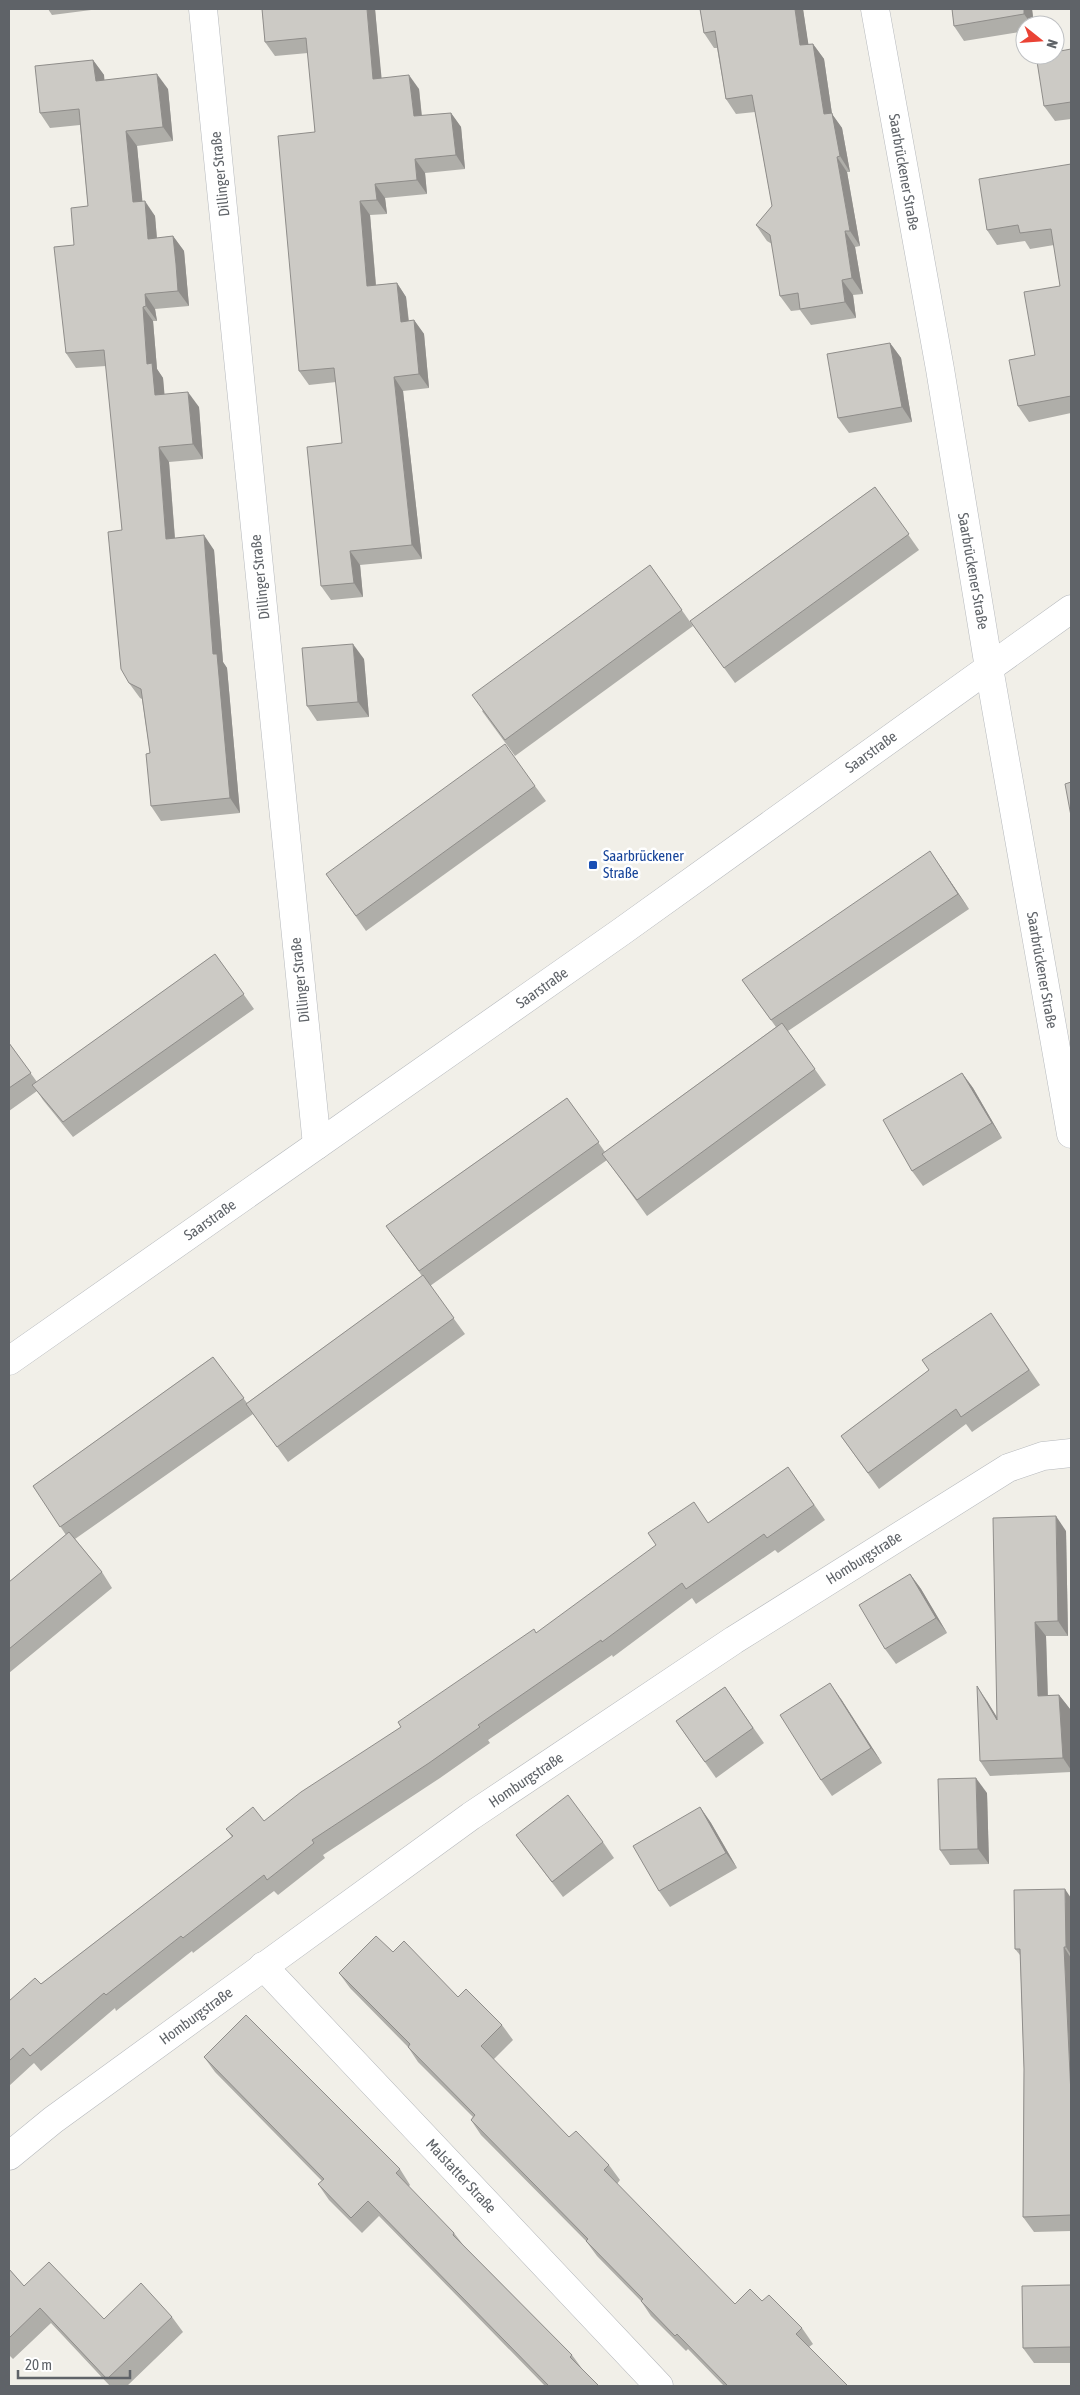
<svg xmlns="http://www.w3.org/2000/svg" width="1080" height="2395" font-family="'Asap Condensed',sans-serif">
<rect width="100%" height="100%" fill="#f1efe8"/>
<g fill="none" stroke-linecap="round" stroke-linejoin="round">
<g stroke="#b5b8bc" stroke-width="29">
<g id="minor">
<polyline points="203,9 317,1145"/>
<polyline points="875,9 940,369 989,668"/>
<polyline points="263,1966 659,2386"/>
<polyline points="9,2156 53,2120 471,1816 734,1640 1008,1468 1043,1456 1071,1453"/>
</g>
</g>
<g stroke="#b5b8bc" stroke-width="29">
<g id="tertiary">
<polyline points="989,668 1071,1134"/>
<polyline points="9,1361 621,932 1071,609"/>
</g>
</g>
<use href="#minor" stroke="#fff" stroke-width="28"/>
<use href="#tertiary" stroke="#fff" stroke-width="28"/>
</g>
<g fill="#afaea9">
<polygon points="48,9 99,9 52,15"/>
<polygon points="262,9 375,9 381,78 419,89 422,116 451,113 461,127 465,169 425,173 427,194 385,198 387,214 370,215 376,285 397,283 406,297 409,321 414,320 424,334 429,388 403,391 422,559 360,565 363,597 331,600 321,586 342,443 336,382 309,385 299,371 315,132 308,53 275,56 265,42"/>
<polygon points="700,9 803,9 808,44 813,44 824,59 832,114 842,128 850,172 847,172 860,246 855,247 863,294 853,295 856,318 811,325 800,310 791,311 780,296 772,244 767,241 756,225 772,206 755,112 736,114 726,99 717,48 714,48 704,33"/>
<polygon points="952,9 1032,9 1034,25 1025,25 1025,31 964,41 954,26"/>
<polygon points="1071,49 1071,119 1055,121 1044,106"/>
<polygon points="93,60 104,75 104,80 168,89 173,141 137,146 142,201 155,216 157,238 173,236 184,251 189,306 155,309 157,321 153,321 157,369 163,378 164,394 199,407 203,459 169,462 175,538 214,550 223,662 227,668 240,813 161,821 151,806 150,753 142,699 140,698 129,683 122,530 106,366 76,368 66,353 74,245 88,206 80,125 50,128 40,113"/>
<polygon points="1071,164 1071,413 1029,422 1018,406 1035,355 1060,286 1054,245 1030,249 1025,241 997,245 987,230"/>
<polygon points="890,343 901,358 912,422 849,433 838,418"/>
<polygon points="875,487 919,550 735,683 690,621"/>
<polygon points="650,565 693,626 515,756 482,711"/>
<polygon points="364,659 369,717 317,721 307,706"/>
<polygon points="535,786 546,801 366,931 326,874"/>
<polygon points="940,866 969,909 788,1031 826,1085 647,1216 607,1160 430,1286 465,1334 288,1462 253,1414 75,1539 102,1572 112,1588 9,1673 9,1582 66,1535 33,1486 213,1357 247,1403 422,1276 386,1226 567,1098 605,1152 776,1027 742,980"/>
<polygon points="215,954 254,1009 73,1137 43,1100 37,1091 9,1111 9,1043 37,1082"/>
<polygon points="962,1073 973,1088 1002,1138 923,1186 912,1171"/>
<polygon points="991,1313 1040,1385 972,1432 966,1424 879,1489 841,1436 929,1370"/>
<polygon points="788,1467 825,1520 778,1553 775,1550 696,1604 692,1598 613,1657 612,1655 488,1740 490,1743 440,1778 323,1855 325,1858 278,1895 274,1891 193,1953 192,1951 116,2011 115,2008 41,2071 34,2063 9,2086 9,2001 41,1984 232,1837 226,1829 264,1821 401,1727 536,1633 708,1523"/>
<polygon points="1066,1531 1068,1636 1046,1636 1048,1695 1059,1695 1070,1709 1071,1741 1071,1772 990,1776 980,1761 987,1701 997,1718"/>
<polygon points="910,1574 921,1589 947,1633 896,1664 885,1649"/>
<polygon points="725,1687 764,1743 716,1778 676,1721"/>
<polygon points="841,1699 882,1763 832,1796 821,1780"/>
<polygon points="987,1793 989,1864 950,1865 940,1850"/>
<polygon points="700,1807 711,1823 737,1868 670,1907 659,1891"/>
<polygon points="516,1835 603,1842 614,1858 563,1897"/>
<polygon points="1071,1898 1071,2231 1034,2232 1023,2217 1024,2069 1020,1955 1015,1949"/>
<polygon points="393,1952 458,1997 502,2025 513,2040 493,2060 569,2137 609,2165 620,2180 617,2184 735,2304 762,2301 802,2328 813,2344 809,2347 848,2386 724,2386 688,2349 686,2351 651,2316 641,2301 597,2256 586,2241 481,2135 471,2120 473,2117 418,2062 408,2047 350,1988 339,1973"/>
<polygon points="204,2057 400,2169 410,2185 408,2187 454,2233 464,2246 572,2355 583,2370 599,2386 545,2386 379,2216 362,2233 329,2200 318,2184 322,2181 215,2072"/>
<polygon points="9,2269 24,2286 104,2319 172,2317 183,2332 127,2386 110,2386 51,2323 13,2359 9,2355"/>
<polygon points="1071,2285 1071,2363 1034,2363 1023,2348"/>
</g>
<g fill="#8f8d8a">
<polygon points="367,9 375,9 383,93 373,79"/>
<polygon points="795,9 803,9 811,61 800,45"/>
<polygon points="1024,9 1032,9 1034,25 1032,25 1024,14"/>
<polygon points="813,44 824,59 832,114 842,128 850,172 840,156 824,114"/>
<polygon points="93,60 104,75 106,95 96,81"/>
<polygon points="157,74 168,89 173,141 163,127"/>
<polygon points="409,75 419,89 423,130 414,116"/>
<polygon points="451,113 461,127 465,169 456,155"/>
<polygon points="126,131 137,146 144,217 133,202"/>
<polygon points="837,157 847,172 860,246 850,231"/>
<polygon points="415,159 425,173 427,194 417,180"/>
<polygon points="375,184 385,198 387,214 377,200"/>
<polygon points="145,201 155,216 158,253 148,239"/>
<polygon points="360,201 370,215 377,300 367,286"/>
<polygon points="845,231 855,247 863,294 852,278"/>
<polygon points="173,236 184,251 189,306 178,291"/>
<polygon points="842,280 853,295 856,318 845,302"/>
<polygon points="397,283 406,297 410,336 401,322"/>
<polygon points="145,294 155,309 157,321 146,306"/>
<polygon points="143,307 153,321 157,369 163,378 166,410 155,395 147,364"/>
<polygon points="414,320 424,334 429,388 419,374"/>
<polygon points="890,343 901,358 912,422 902,407"/>
<polygon points="394,377 403,391 422,559 412,545"/>
<polygon points="188,392 199,407 203,459 193,444"/>
<polygon points="159,447 169,462 176,554 166,539"/>
<polygon points="204,535 214,550 223,662 227,668 240,813 230,798 213,654"/>
<polygon points="350,551 360,565 363,597 354,583"/>
<polygon points="353,644 364,659 369,717 358,702"/>
<polygon points="930,851 940,866 969,909 958,894"/>
<polygon points="962,1073 973,1088 1002,1138 992,1123"/>
<polygon points="1056,1516 1066,1531 1068,1636 1058,1621"/>
<polygon points="910,1574 921,1589 947,1633 936,1618"/>
<polygon points="1035,1622 1046,1636 1048,1710 1038,1696"/>
<polygon points="830,1683 841,1699 882,1763 871,1748"/>
<polygon points="977,1686 987,1701 1008,1735 997,1720"/>
<polygon points="1059,1695 1070,1709 1071,1741 1071,1770 1063,1758"/>
<polygon points="976,1778 987,1793 989,1864 978,1849"/>
<polygon points="700,1807 711,1823 737,1868 726,1853"/>
<polygon points="1065,1889 1071,1898 1071,1955 1066,1947"/>
<polygon points="1064,1947 1071,1958 1071,2095"/>
</g>
<g fill="#cccac5" stroke="#8f8d8a">
<polygon points="262,9 367,9 373,79 409,75 414,116 451,113 456,155 415,159 417,180 375,184 377,200 360,201 367,286 397,283 401,322 414,320 419,374 394,377 412,545 350,551 354,583 321,586 307,447 342,443 338,404 334,368 299,371 278,136 315,132 306,38 265,42"/>
<polygon points="700,9 795,9 800,45 813,44 824,114 832,113 840,156 837,157 850,231 845,231 852,278 842,280 845,302 800,309 798,293 780,296 770,235 756,225 772,206 752,95 726,99 715,31 704,33"/>
<polygon points="952,9 1024,9 1024,14 954,26"/>
<polygon points="1071,49 1071,102 1044,106 1036,55 1055,55 1055,52"/>
<polygon points="93,60 96,81 157,74 163,127 126,131 133,202 145,201 148,239 173,236 176,264 178,291 145,294 146,306 143,307 147,364 152,363 155,395 188,392 193,444 159,447 166,539 204,535 213,654 217,654 230,798 151,806 146,754 150,753 141,689 129,683 121,669 108,532 122,530 104,350 66,353 54,247 74,245 71,208 88,206 79,109 40,113 35,66"/>
<polygon points="1071,164 1071,396 1018,406 1009,360 1035,355 1024,292 1060,286 1051,229 1020,233 1018,225 987,230 979,179"/>
<polygon points="890,343 902,407 838,418 827,354"/>
<polygon points="875,487 909,534 724,668 690,621"/>
<polygon points="650,565 682,610 505,740 472,695"/>
<polygon points="353,644 358,702 307,706 302,648"/>
<polygon points="505,744 535,786 356,916 326,874"/>
<polygon points="1071,782 1071,816 1065,784"/>
<polygon points="930,851 958,894 771,1020 742,980"/>
<polygon points="215,954 244,994 63,1122 32,1085"/>
<polygon points="782,1023 815,1069 637,1200 602,1154"/>
<polygon points="9,1043 31,1073 9,1088"/>
<polygon points="962,1073 992,1123 912,1171 883,1120"/>
<polygon points="567,1098 599,1142 419,1271 386,1226"/>
<polygon points="423,1275 454,1318 277,1447 246,1404"/>
<polygon points="991,1313 1029,1370 961,1417 956,1409 868,1473 841,1436 929,1370 922,1360"/>
<polygon points="213,1357 244,1398 60,1527 33,1486"/>
<polygon points="788,1467 814,1505 767,1538 764,1534 686,1589 682,1583 602,1642 601,1640 478,1725 480,1727 429,1763 312,1840 314,1843 267,1880 264,1875 183,1938 181,1936 106,1995 104,1993 30,2056 23,2048 9,2061 9,2001 35,1978 41,1984 233,1836 226,1829 253,1807 264,1821 301,1792 401,1727 398,1722 534,1629 536,1633 656,1545 648,1533 694,1502 708,1523"/>
<polygon points="1056,1516 1058,1621 1035,1622 1038,1696 1059,1695 1063,1758 980,1761 977,1686 997,1720 993,1518"/>
<polygon points="69,1532 102,1572 9,1649 9,1582"/>
<polygon points="910,1574 936,1618 885,1649 859,1605"/>
<polygon points="830,1683 871,1748 821,1780 780,1715"/>
<polygon points="725,1687 753,1728 705,1762 676,1721"/>
<polygon points="976,1778 978,1849 940,1850 938,1779"/>
<polygon points="568,1795 603,1842 552,1882 516,1835"/>
<polygon points="700,1807 726,1853 659,1891 633,1846"/>
<polygon points="1065,1889 1066,1947 1064,1947 1071,2095 1071,2215 1023,2217 1024,2069 1020,1949 1015,1949 1014,1890"/>
<polygon points="376,1936 393,1952 404,1941 458,1997 466,1989 502,2025 481,2046 569,2137 576,2131 609,2165 604,2170 735,2304 750,2289 762,2301 769,2295 802,2328 796,2334 848,2386 728,2386 677,2334 675,2336 641,2301 643,2299 586,2241 588,2239 471,2120 475,2115 408,2047 410,2044 339,1973"/>
<polygon points="246,2015 400,2169 396,2173 454,2233 453,2235 572,2355 570,2357 599,2386 549,2386 368,2201 351,2218 318,2184 324,2179 204,2057"/>
<polygon points="49,2262 104,2319 141,2283 172,2317 107,2379 40,2308 9,2338 9,2269 24,2286"/>
<polygon points="1071,2285 1071,2347 1023,2348 1022,2286"/>
</g>
<rect fill="#1a4fb4" stroke="#fff" stroke-width="2" x="588" y="860" width="10" height="10" rx="2.5"/>
<g text-anchor="middle" stroke-width="5" stroke-linejoin="round" paint-order="stroke">
<g font-size="15" fill="#5f6368" stroke="#fff">
<text transform="translate(904 172) rotate(80)" y="5">Saarbrückener Straße</text>
<text transform="translate(220 174) rotate(-96)" y="5">Dillinger Straße</text>
<text transform="translate(973 571) rotate(80)" y="5">Saarbrückener Straße</text>
<text transform="translate(260 577) rotate(-96)" y="5">Dillinger Straße</text>
<text transform="translate(871 752) rotate(-36)" y="5">Saarstraße</text>
<text transform="translate(1042 970) rotate(80)" y="5">Saarbrückener Straße</text>
<text transform="translate(300 980) rotate(-96)" y="5">Dillinger Straße</text>
<text transform="translate(542 988) rotate(-35)" y="5">Saarstraße</text>
<text transform="translate(210 1220) rotate(-35)" y="5">Saarstraße</text>
<text transform="translate(864 1558) rotate(-32)" y="5">Homburgstraße</text>
<text transform="translate(526 1780) rotate(-34)" y="5">Homburgstraße</text>
<text transform="translate(196 2016) rotate(-36)" y="5">Homburgstraße</text>
<text transform="translate(461 2176) rotate(47)" y="5">Malstatter Straße</text>
</g>
<g font-size="15" fill="#164399" stroke="#fff" text-anchor="start">
<text x="603" y="861">Saarbrückener<tspan x="603" dy="17">Straße</tspan></text>
</g>
</g>
<rect width="1080" height="2395" fill="none" stroke="#5f6368" stroke-width="20"/>
<g transform="translate(1040 40) rotate(107)"><circle r="24" fill="#ffffff" stroke="#bfc1c3"/>
<path d="M0-4L9 19L0 12L-9 19Z" fill="#ea4335"/>
<text y="-8" font-size="14" font-weight="bold" text-anchor="middle" fill="#5f6368">N</text>
</g>
<path d="M18 2370v8h112v-8" fill="none" stroke="#5f6368" stroke-width="2.5"/>
<text x="25" y="2370" font-size="15" fill="#5f6368" stroke="#ffffff" stroke-width="4" paint-order="stroke">20 m</text>
</svg>
